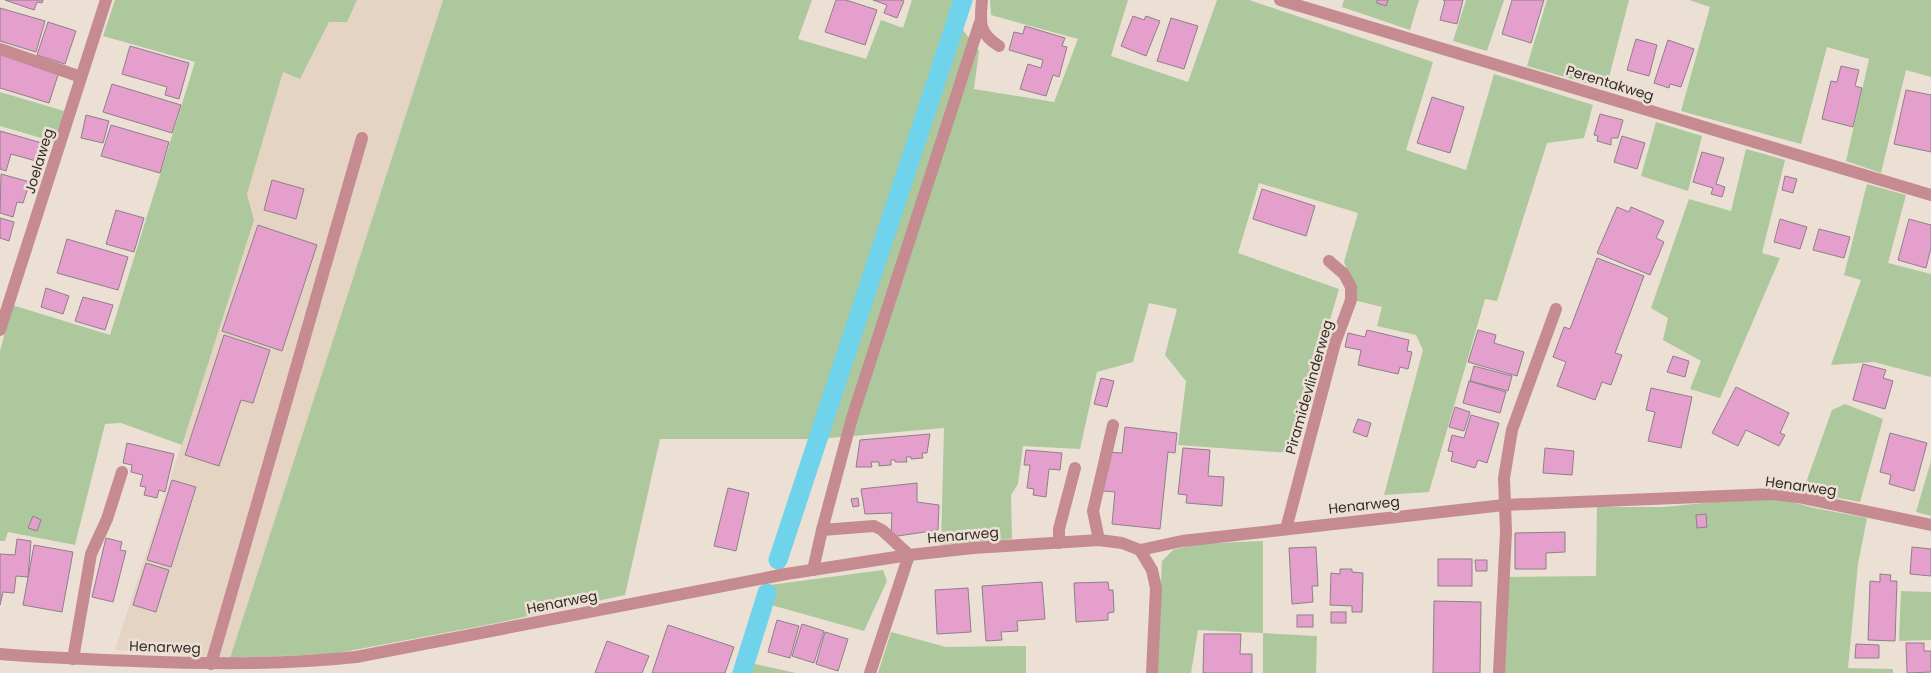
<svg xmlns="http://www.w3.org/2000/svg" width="1931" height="673" font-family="Poppins,sans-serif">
<rect width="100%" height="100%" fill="#ecdfd4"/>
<polygon fill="#e5d3c3" points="357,0 443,0 230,658 115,650 254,220 247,194 283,71 300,79 329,22 347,22"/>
<g fill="#aec89d">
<polygon points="115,0 357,0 347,22 329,22 300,79 283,72 247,194 254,220 182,445 121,423 105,424 75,545 8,532 5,541 0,541 0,351 12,305 110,335 195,62 103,36"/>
<polygon points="443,0 812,0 798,39 866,59 881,20 903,28 912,0 963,0 956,21 979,51 974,89 1054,102 1078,39 991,15 990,0 1128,0 1111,56 1188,82 1217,0 1249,0 1433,62 1406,150 1466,170 1494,74 1593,105 1584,138 1547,143 1497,301 1485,299 1429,492 1384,495 1423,350 1416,335 1377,326 1382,307 1349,299 1353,286 1344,262 1358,213 1259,183 1238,253 1339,289 1291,453 1178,445 1186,381 1165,355 1177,309 1149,303 1133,362 1097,372 1080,449 1023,446 1018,484 1011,495 1012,539 941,545 944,428 818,439 660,439 625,595 497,623 333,654 230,658"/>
<polygon points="1344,0 1419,0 1410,30 1342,7"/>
<polygon points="1466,0 1504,0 1487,51 1453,41"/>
<polygon points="1547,0 1629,0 1606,89 1527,66"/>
<polygon points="1689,0 1931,0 1931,77 1906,70 1881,173 1846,161 1869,59 1827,47 1801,144 1681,111 1710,7"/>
<polygon points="0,92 64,111 55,142 0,126"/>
<polygon points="1656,122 1702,136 1688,191 1641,176"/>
<polygon points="1746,149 1785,160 1762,253 1780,258 1720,398 1690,389 1701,361 1663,340 1668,318 1651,308 1689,199 1731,211"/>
<polygon points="1867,184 1906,195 1888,263 1931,274 1931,377 1874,362 1831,365 1861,280 1844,275"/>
<polygon points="1845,404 1883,419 1860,502 1803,491 1832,410"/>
<polygon points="1931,461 1931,516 1916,512"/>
<polygon points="1772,496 1814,508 1867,518 1858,564 1848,668 1893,669 1893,673 1500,673 1502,577 1596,576 1597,507 1664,507"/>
<polygon points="1263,541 1263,633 1317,636 1316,673 1263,673 1263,633 1198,630 1191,673 1156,673 1162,561 1173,550 1195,544"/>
<polygon points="883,570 887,581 864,631 764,603 770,585"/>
<polygon points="1901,591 1931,592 1931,640 1899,641"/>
<polygon points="891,632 946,647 1026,646 1026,673 878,673"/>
<polygon points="746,662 796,673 742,673"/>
</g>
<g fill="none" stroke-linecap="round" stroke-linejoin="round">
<g stroke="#6fd3ec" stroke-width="19">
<polyline points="778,560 963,0"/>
<polyline points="742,673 767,593"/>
</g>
</g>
<g fill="#e49fcc" stroke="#8d8088">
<polygon points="5,0 43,0 42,3 37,2 34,10"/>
<polygon points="836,0 846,0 877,10 865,45 825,32"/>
<polygon points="873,0 901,0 904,1 897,18 884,13 887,5"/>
<polygon points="1377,0 1388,0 1386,6 1377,3"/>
<polygon points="1443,0 1463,0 1457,24 1440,20 1445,1"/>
<polygon points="1512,0 1544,0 1531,43 1502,34"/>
<polygon points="0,8 45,21 36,52 0,41"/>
<polygon points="1133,16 1144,20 1146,16 1160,21 1146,56 1121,46"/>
<polygon points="1171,18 1198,26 1184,69 1157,61"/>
<polygon points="48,22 76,31 65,64 37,55"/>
<polygon points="1025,26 1065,38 1062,46 1067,47 1059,77 1053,75 1046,96 1020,89 1028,64 1041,68 1043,60 1009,50 1014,32 1023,34"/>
<polygon points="1636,39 1657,45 1649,76 1627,70"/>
<polygon points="1668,40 1694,49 1681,87 1670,84 1669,88 1654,83"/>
<polygon points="130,46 189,63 179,99 165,95 167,87 122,74"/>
<polygon points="0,54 59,72 49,103 0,88"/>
<polygon points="1841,66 1859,70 1855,86 1862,88 1853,127 1822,119 1831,81 1837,82"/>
<polygon points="112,84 181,105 172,133 103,112"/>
<polygon points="1906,90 1931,95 1931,152 1894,144"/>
<polygon points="1432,97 1464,107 1450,153 1417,143"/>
<polygon points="1600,114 1623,120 1618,138 1611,138 1611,145 1597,141 1598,136 1594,135"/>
<polygon points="86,115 109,121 103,143 81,138"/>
<polygon points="111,125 169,142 160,173 101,156"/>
<polygon points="0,131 42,143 36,161 11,154 6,171 0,169"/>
<polygon points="1622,136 1645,143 1637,169 1614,162"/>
<polygon points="1702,152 1724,158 1716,184 1725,187 1722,197 1711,194 1713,188 1693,182"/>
<polygon points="1,174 30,182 23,203 17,202 13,217 0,213"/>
<polygon points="1785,176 1797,179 1793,193 1782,190"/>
<polygon points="272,180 304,189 296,219 264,210"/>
<polygon points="1262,189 1315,206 1306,236 1253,219"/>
<polygon points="1617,207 1629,212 1631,207 1664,221 1656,238 1664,242 1650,275 1597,253"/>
<polygon points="116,210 144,218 134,252 106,244"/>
<polygon points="0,218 14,222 9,241 0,238"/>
<polygon points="1780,219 1807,227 1800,249 1774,242"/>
<polygon points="1909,219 1931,225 1931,248 1926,268 1898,260"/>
<polygon points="258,225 317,245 282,351 222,331"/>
<polygon points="1819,229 1850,237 1844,258 1813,250"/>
<polygon points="67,239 128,257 118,290 57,273"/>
<polygon points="1597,258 1644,276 1615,353 1622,355 1611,385 1602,382 1595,400 1557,386 1566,362 1553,357 1564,327 1570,329"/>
<polygon points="46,288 69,296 63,314 41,307"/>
<polygon points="83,297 113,305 105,330 75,321"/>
<polygon points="1367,330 1409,340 1407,351 1412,352 1408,369 1400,367 1398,374 1358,365 1361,350 1345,347 1348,333 1365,337"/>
<polygon points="1478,330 1496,335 1494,343 1524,352 1517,376 1468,362"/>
<polygon points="224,335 270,350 253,403 241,400 219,466 185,455"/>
<polygon points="1673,356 1689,361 1685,377 1667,372"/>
<polygon points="1863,364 1886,370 1883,378 1893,381 1885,409 1853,400"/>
<polygon points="1474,366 1512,376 1508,391 1470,381"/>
<polygon points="1101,378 1114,381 1107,407 1094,404"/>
<polygon points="1469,381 1506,392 1500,413 1463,403"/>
<polygon points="1736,387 1789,413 1780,433 1785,435 1779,446 1746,430 1738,446 1712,433"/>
<polygon points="1651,388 1692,397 1681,448 1648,441 1655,412 1646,410"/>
<polygon points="1455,407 1470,412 1464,431 1449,427"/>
<polygon points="1471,415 1499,423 1487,463 1478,460 1475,468 1451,461 1453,452 1448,451 1452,435 1464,438"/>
<polygon points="1358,419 1371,423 1367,437 1353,432"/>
<polygon points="1125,427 1177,433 1175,453 1168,452 1160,529 1112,524 1115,492 1103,491 1107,452 1122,453"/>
<polygon points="1890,433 1927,443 1914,491 1889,484 1891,475 1880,472"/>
<polygon points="930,434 927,453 922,453 923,458 911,459 911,457 906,457 907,462 895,462 895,460 891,460 891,465 879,466 879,462 871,462 872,467 856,467 860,440"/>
<polygon points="127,443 174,454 165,492 159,490 157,498 144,495 146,487 140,486 143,475 131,472 132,465 123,463"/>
<polygon points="1183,448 1210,450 1208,476 1224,477 1222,506 1186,503 1187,495 1178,494"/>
<polygon points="1545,448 1574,451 1572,475 1543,473"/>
<polygon points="1026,450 1062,453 1060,470 1049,469 1046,497 1033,495 1034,489 1027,488 1030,465 1024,465"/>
<polygon points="172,480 196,487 171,567 147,560"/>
<polygon points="917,483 917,502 939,505 938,530 891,537 892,513 865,514 861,489"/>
<polygon points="728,488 749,493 736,551 714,546"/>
<polygon points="858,498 859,506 853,507 851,499"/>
<polygon points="1706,514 1707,527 1697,528 1696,515"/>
<polygon points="33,516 41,520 37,531 28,528"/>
<polygon points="1565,532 1565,552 1546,553 1546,569 1515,569 1515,533"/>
<polygon points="106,538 122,542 120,550 126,551 113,602 92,597"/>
<polygon points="17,539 31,541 28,577 16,576 14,593 3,592 0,605 0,554 15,555"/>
<polygon points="34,545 73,552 62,612 23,605"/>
<polygon points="1316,547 1318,586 1312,586 1313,602 1292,604 1289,548"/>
<polygon points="1912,547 1931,549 1931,576 1910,574"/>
<rect x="1438" y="559" width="34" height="27"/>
<polygon points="1475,560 1487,560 1487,571 1476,571"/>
<polygon points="146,563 169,570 156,612 133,605"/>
<polygon points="1340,569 1352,569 1352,572 1363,573 1362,612 1352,612 1352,606 1330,605 1331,573 1340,574"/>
<polygon points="1880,574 1891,575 1890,581 1897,581 1895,641 1868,640 1870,581 1880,582"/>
<polygon points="1042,582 1045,619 1017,621 1018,631 1001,632 1002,640 986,641 982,586"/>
<polygon points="1108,582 1109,590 1113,590 1114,612 1108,613 1108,620 1076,622 1074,583"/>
<polygon points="968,588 971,632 937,634 935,590"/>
<polygon points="1434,601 1481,602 1480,673 1433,673"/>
<rect x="1331" y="612" width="15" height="11"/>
<rect x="1297" y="615" width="16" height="12"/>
<polygon points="777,620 799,626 790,658 768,652"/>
<polygon points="802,624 824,631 814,663 792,656"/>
<polygon points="668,625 734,647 725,673 652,673"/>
<polygon points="825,632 848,639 838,671 816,664"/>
<polygon points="1204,634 1241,634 1240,654 1252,654 1252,673 1203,673"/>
<polygon points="607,641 649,656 642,673 595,673"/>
<polygon points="1906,643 1924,643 1924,651 1931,651 1931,672 1907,673"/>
<polygon points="1856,644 1879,645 1879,658 1855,658"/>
</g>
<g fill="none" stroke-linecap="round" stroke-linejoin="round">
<g stroke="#c58b90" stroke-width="12">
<path d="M982,0c-2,22 -4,33 17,46"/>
<polyline points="1280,0 1931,195"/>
<polyline points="0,49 81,77"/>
<polyline points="0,330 106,0"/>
<polyline points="1286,529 1335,343 1351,300 1351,287 1344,274 1329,261"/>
<polyline points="822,530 852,418 980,22"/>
<polyline points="1099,540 1093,511 1113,425"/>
<polyline points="1059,543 1059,529 1075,468"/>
<polyline points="1140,550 1152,570 1156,588 1152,673"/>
<polyline points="813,570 822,530 874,526 882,530 909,555 870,673"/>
<path d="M0,654c45,4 89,5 134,7 74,3 148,4 222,-4l430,-83 123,-19 64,-7 126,-8 23,3 18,7 42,-9 322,-36 269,-11 25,3 133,28"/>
<polyline points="73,659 91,554 107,519 122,472"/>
<polyline points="211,664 362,138"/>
<polyline points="1499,673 1506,532 1504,478 1512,430 1556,309"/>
</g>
</g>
<g text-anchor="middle" stroke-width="5" stroke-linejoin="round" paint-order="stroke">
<g font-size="14" fill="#322d29" stroke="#ecdfd4">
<text transform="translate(1610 83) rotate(17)" y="5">Perentakweg</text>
<text transform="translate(39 161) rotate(-73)" y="5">Joelaweg</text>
<text transform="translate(1309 387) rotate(-74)" y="5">Piramidevlinderweg</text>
<text transform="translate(1801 486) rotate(8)" y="5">Henarweg</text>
<text transform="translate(1364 505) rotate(-6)" y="5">Henarweg</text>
<text transform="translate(963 535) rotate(-5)" y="5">Henarweg</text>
<text transform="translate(562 602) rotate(-11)" y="5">Henarweg</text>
<text transform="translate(165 647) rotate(2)" y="5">Henarweg</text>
</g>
</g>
</svg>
